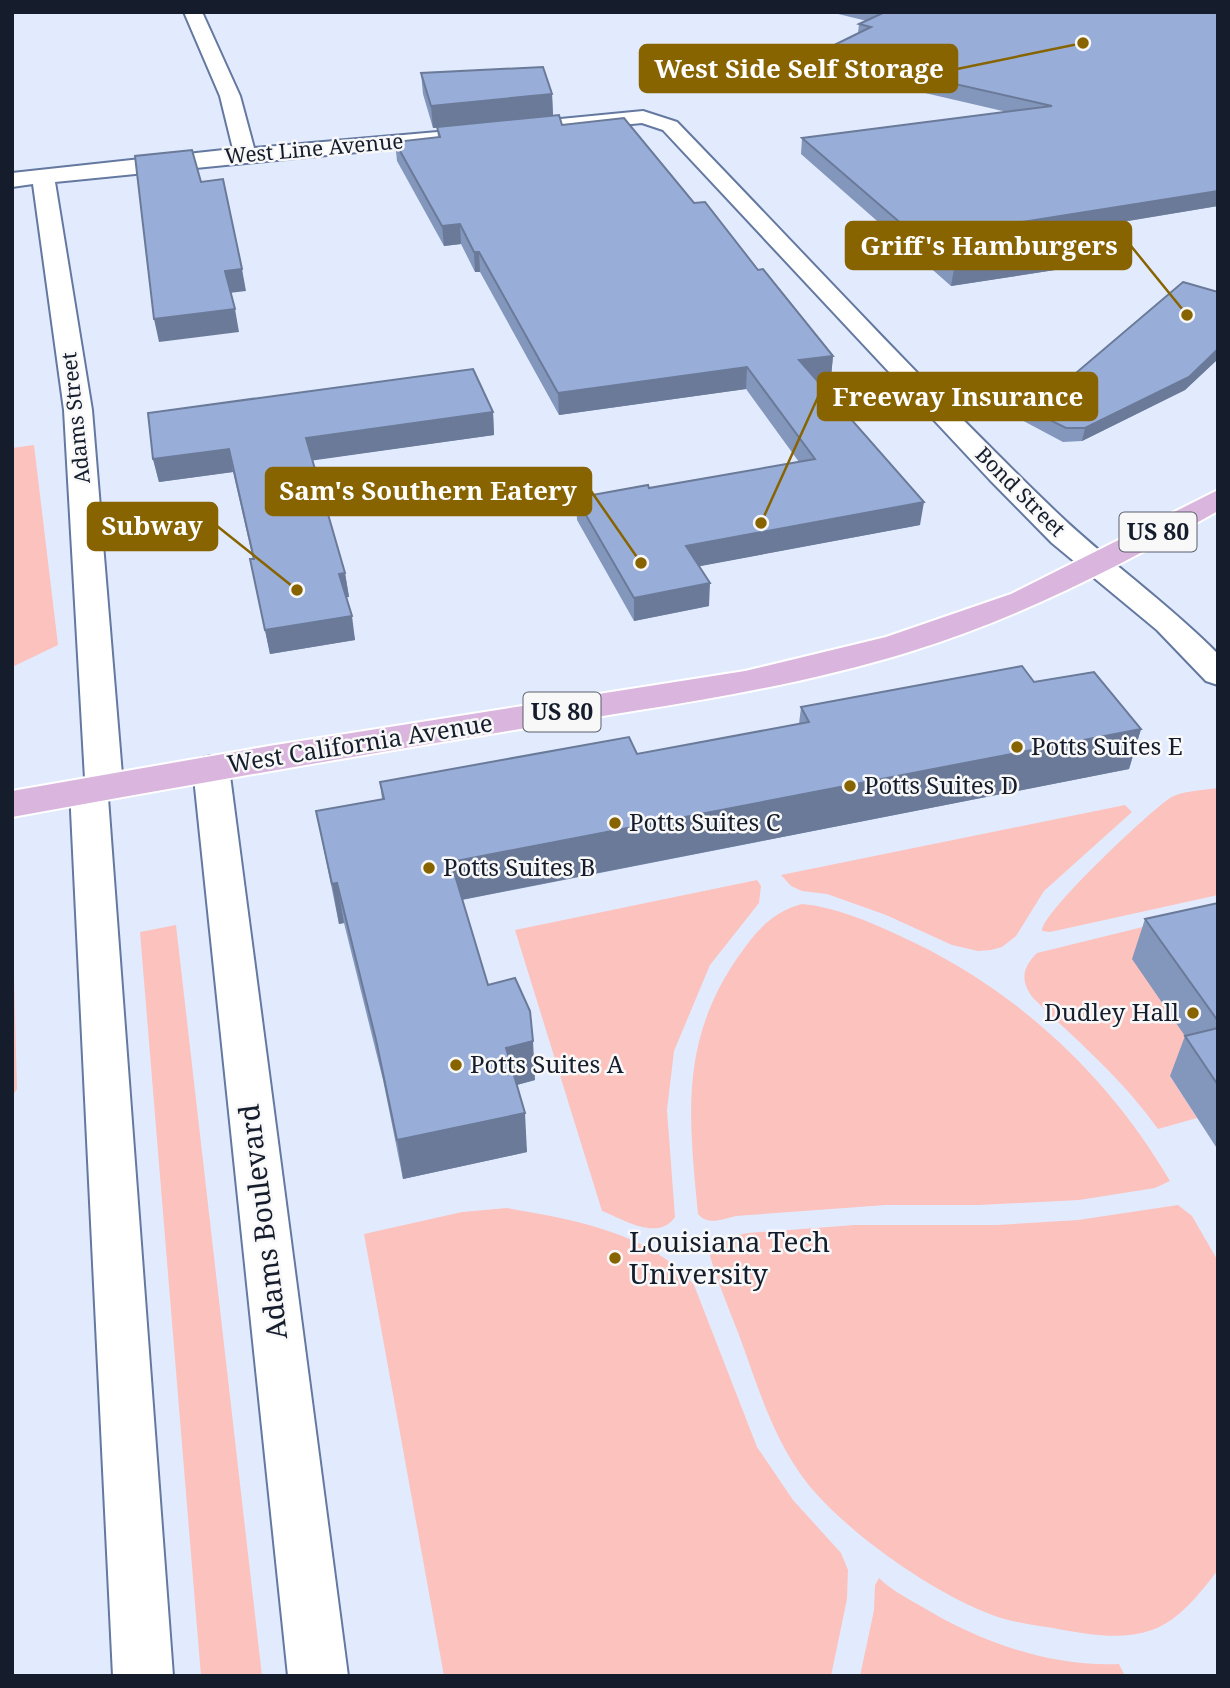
<svg xmlns="http://www.w3.org/2000/svg" width="1230" height="1688" font-family="'Noto Serif',serif">
<rect width="100%" height="100%" fill="#e2ebfe"/>
<g fill="#fcc2be">
<polygon points="34,445 58,645 12,667 12,448"/>
<path d="M1218,788v107l-168,37 -8,-1c-1,-18 108,-120 128,-133 11,-7 34,-8 48,-10z"/>
<polygon points="1125,805 1132,812 1044,891 1016,936 1002,947 991,950 978,951 952,945 886,915 827,894 802,891 791,886 781,875"/>
<path d="M757,880l4,6 -2,17 -49,62 -36,86 -7,59 8,107c-17,25 -52,2 -73,-6l-87,-281z"/>
<polygon points="12,901 17,1089 12,1097"/>
<path d="M802,904c33,3 66,17 96,31 114,51 209,138 272,246l-15,7 -76,12 -100,5h-93l-150,11c-13,3 -28,10 -38,-2 -9,-96 -19,-172 40,-257 17,-25 35,-46 64,-53z"/>
<path d="M1155,924l51,143 -36,9 27,42 -39,11c-36,-51 -81,-88 -125,-131 -13,-17 -11,-30 4,-45z"/>
<polygon points="176,925 262,1676 201,1676 140,932"/>
<path d="M1178,1205l14,11 26,45v309c-18,23 -38,50 -66,60 -29,10 -60,5 -89,0 -20,-4 -43,-6 -62,-12 -62,-20 -153,-84 -194,-135 -34,-44 -49,-96 -68,-148 -10,-26 -21,-52 -29,-79l3,-16 35,-7 107,-8h142l81,-5z"/>
<path d="M507,1208c63,11 144,24 187,77l63,162 36,53 48,53 7,17 -1,29 -16,77h-387l-80,-442 98,-22z"/>
<path d="M879,1578c11,11 26,19 40,27 59,36 129,62 200,59l6,12h-265l14,-66 1,-25z"/>
</g>
<g fill="none" stroke-linecap="round" stroke-linejoin="round">
<g stroke="#6478a0" stroke-width="4">
<g id="minor">
<polygon points="184,12 202,12 240,96 254,148 449,131 459,137 449,143 55,182 92,410 123,787 117,796 108,798 173,1676 113,1676 70,790 76,781 85,779 64,410 33,184 12,187 12,173 233,149 220,96"/>
<path d="M643,111l34,11c124,128 245,260 374,385 53,52 115,94 167,147v31l-12,-4 -49,-51 -105,-87 -62,-63 -327,-350 -21,-7 -133,13 -10,-6 10,-6z"/>
<polygon points="211,756 224,759 229,768 348,1676 288,1676 193,768 198,759"/>
</g>
</g>
<g stroke="#fff" stroke-width="4">
<path id="primary" d="M1218,490v21c-101,56 -198,107 -309,141 -130,40 -266,57 -401,79 -165,27 -331,56 -496,86v-26l257,-45 476,-75 141,-34 125,-43z"/>
</g>
<use href="#minor" fill="#fff" fill-rule="evenodd"/>
<use href="#primary" fill="#dab6de" fill-rule="evenodd"/>
</g>
<g fill="#8396bb">
<polygon points="830,12 1218,12 1218,206 1039,236 1085,249 1081,266 951,286 801,154 802,138 1007,112 817,68 818,53 858,33 859,24 867,21"/>
<polygon points="421,73 552,94 553,115 562,125 694,203 758,270 833,356 831,377 816,379 920,525 699,566 709,606 634,621 577,520 576,498 649,488 799,462 746,389 559,415 480,272 475,272 461,244 444,246 397,161 395,142 438,137 437,128 433,128 423,94"/>
<polygon points="1218,292 1218,359 1185,390 1082,441 1063,442 1012,415 1014,402 1076,373"/>
<polygon points="493,412 494,435 312,460 345,573 349,597 346,597 355,640 270,654 250,559 253,559 233,472 159,482 153,459"/>
<polygon points="1034,682 1141,729 1129,769 462,900 488,985 535,1080 517,1085 527,1152 403,1179 383,1080 344,923 339,924 316,811 382,799 380,782 637,754 799,724 801,707"/>
<polygon points="1218,903 1218,1150 1170,1076 1185,1036 1132,959 1145,919"/>
</g>
<g fill="#6a7a98">
<polygon points="552,94 553,116 433,128 431,106"/>
<polygon points="1218,191 1218,206 1000,242 1003,225"/>
<polygon points="460,224 461,244 444,246 442,226"/>
<polygon points="1085,249 1081,266 951,286 954,269"/>
<polygon points="474,252 479,252 480,272 475,272"/>
<polygon points="242,269 246,291 229,293 225,271"/>
<polygon points="235,309 239,332 159,342 154,319"/>
<polygon points="1218,349 1218,359 1185,390 1082,441 1085,428"/>
<polygon points="833,356 831,377 798,381 799,360"/>
<polygon points="747,367 746,389 559,415 558,393"/>
<polygon points="493,412 494,435 309,461 306,438"/>
<polygon points="229,449 233,472 159,482 153,459"/>
<polygon points="924,502 920,525 685,569 686,546"/>
<polygon points="345,573 349,597 343,598 339,574"/>
<polygon points="710,583 709,606 634,621 634,598"/>
<polygon points="352,616 355,640 270,654 265,630"/>
<polygon points="1141,729 1129,769 455,901 451,862"/>
<polygon points="337,883 344,923 339,924 332,884"/>
<polygon points="533,1041 535,1080 509,1087 506,1048"/>
<polygon points="525,1113 527,1152 403,1179 397,1140"/>
</g>
<g fill="#98aed9" stroke="#6a7a98" stroke-width="2">
<polygon points="885,12 1218,12 1218,191 1003,225 1085,249 954,269 802,138 1052,106 818,53 871,27 859,24"/>
<polygon points="543,67 552,94 431,106 421,73"/>
<polygon points="559,115 562,125 624,118 694,203 705,202 758,270 763,269 833,356 799,360 924,502 686,546 710,583 634,598 576,498 648,485 649,488 815,459 747,367 558,393 479,252 474,252 460,224 442,226 395,142 440,137 437,127"/>
<polygon points="192,150 201,182 223,179 242,269 225,271 235,309 154,319 135,156"/>
<polygon points="1183,282 1218,292 1218,349 1189,377 1085,428 1066,428 1014,402 1076,373"/>
<polygon points="473,369 493,412 306,438 345,573 339,574 352,616 265,630 250,559 254,559 229,449 153,459 148,413"/>
<polygon points="1022,666 1034,682 1094,672 1141,729 451,862 488,985 515,978 530,1011 533,1041 506,1048 525,1113 397,1140 376,1040 337,883 332,884 316,811 384,799 380,782 629,737 637,754 809,722 801,707"/>
<polygon points="1218,903 1218,1021 1145,919"/>
<polygon points="1218,1028 1218,1085 1185,1036"/>
</g>
<g fill="#886400" stroke="#f8f8f8" stroke-width="2.5">
<circle cx="1017" cy="747" r="7"/>
<circle cx="850" cy="786" r="7"/>
<circle cx="615" cy="823" r="7"/>
<circle cx="429" cy="868" r="7"/>
<circle cx="1193" cy="1013" r="7"/>
<circle cx="456" cy="1065" r="7"/>
<circle cx="615" cy="1258" r="7"/>
</g>
<g text-anchor="middle" stroke-width="5" stroke-linejoin="round" paint-order="stroke">
<g font-size="21" fill="#151d2d" stroke="#f8f8f8">
<text transform="translate(314 149) rotate(-5)" y="7">West Line Avenue</text>
<text transform="translate(76 418) rotate(-96)" y="7">Adams Street</text>
<text transform="translate(1020 492) rotate(45)" y="7">Bond Street</text>
</g>
<g fill="#f8f8f8" stroke="#595f6a" stroke-width="2">
<rect x="1119.5" y="512.5" width="77" height="39" rx="5"/>
<rect x="523.5" y="692.5" width="77" height="39" rx="5"/>
</g>
<g font-size="23" font-weight="bold" fill="#151d2d">
<text x="1158" y="540">US 80</text>
<text x="562" y="720">US 80</text>
</g>
<g font-size="24" fill="#151d2d" stroke="#f8f8f8">
<text transform="translate(360 744) rotate(-9)" y="8">West California Avenue</text>
</g>
<g font-size="24" fill="#151d2d" stroke="#f8f8f8" text-anchor="start">
<text x="1031" y="755">Potts Suites E</text>
<text x="864" y="794">Potts Suites D</text>
<text x="629" y="831">Potts Suites C</text>
<text x="443" y="876">Potts Suites B</text>
<text x="1179" y="1021" text-anchor="end">Dudley Hall</text>
<text x="470" y="1073">Potts Suites A</text>
</g>
<g font-size="28" fill="#151d2d" stroke="#f8f8f8">
<text transform="translate(263 1222) rotate(-97)" y="10">Adams Boulevard</text>
</g>
<g font-size="28" fill="#151d2d" stroke="#f8f8f8" text-anchor="start">
<text x="629" y="1252">Louisiana Tech<tspan x="629" dy="32">University</tspan></text>
</g>
</g>
<path fill="none" stroke="#886400" stroke-width="2.5" d="M1083 43L957 69M1187 315L1131 246M761 523L818 397M641 563L591 491M297 590L217 526"/>
<g fill="#886400" stroke="#f8f8f8" stroke-width="2.5">
<circle cx="1083" cy="43" r="7"/>
<circle cx="1187" cy="315" r="7"/>
<circle cx="761" cy="523" r="7"/>
<circle cx="641" cy="563" r="7"/>
<circle cx="297" cy="590" r="7"/>
</g>
<g fill="#886400" stroke="#886400" stroke-width="2.5">
<rect x="640" y="45" width="317" height="47" rx="7"/>
<rect x="846" y="222" width="285" height="47" rx="7"/>
<rect x="818" y="373" width="279" height="47" rx="7"/>
<rect x="266" y="468" width="325" height="47" rx="7"/>
<rect x="88" y="503" width="129" height="47" rx="7"/>
</g>
<g font-size="26" text-anchor="middle" font-weight="bold" fill="#fff">
<text x="799" y="78">West Side Self Storage</text>
<text x="989" y="255">Griff's Hamburgers</text>
<text x="958" y="406">Freeway Insurance</text>
<text x="428" y="500">Sam's Southern Eatery</text>
<text x="152" y="535">Subway</text>
</g>
<rect width="1230" height="1688" fill="none" stroke="#151d2d" stroke-width="28"/>
</svg>
